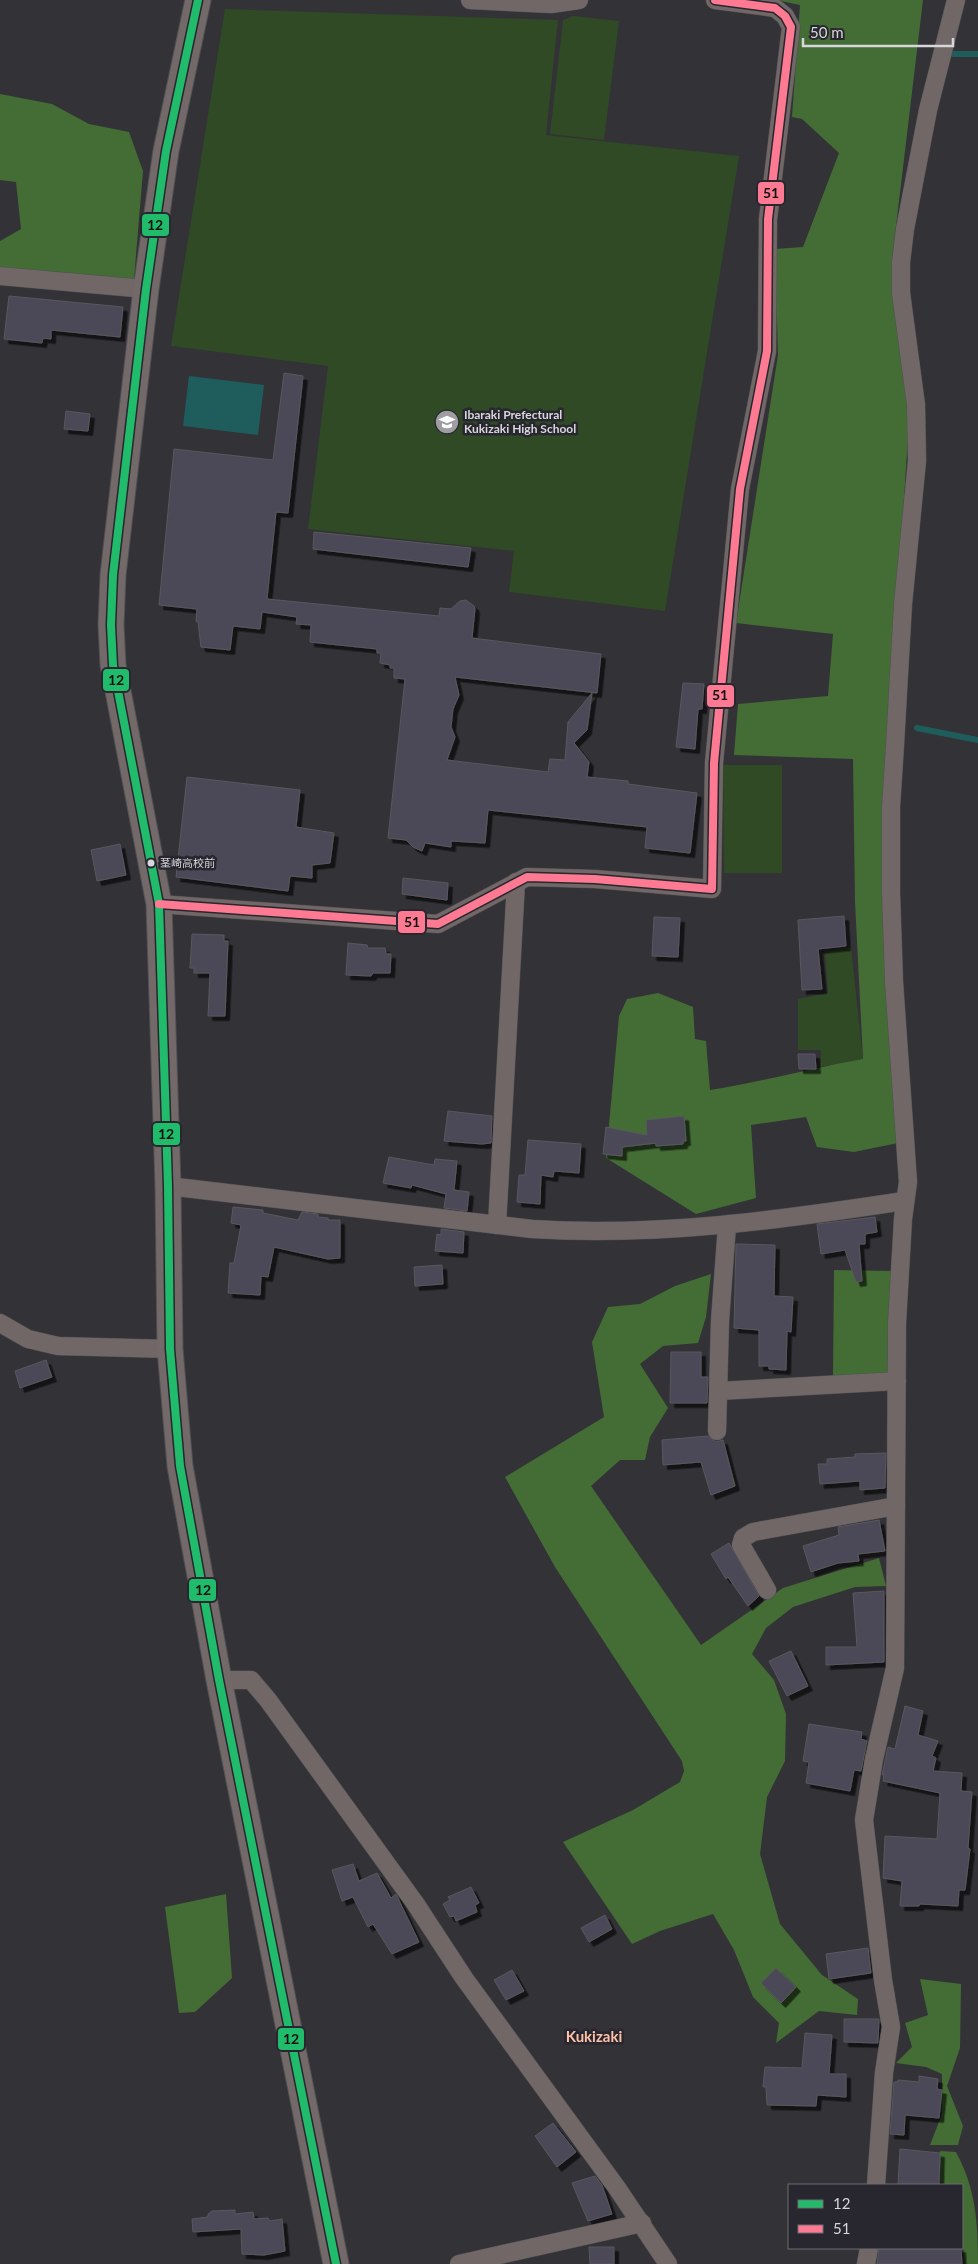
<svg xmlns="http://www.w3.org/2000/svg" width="978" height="2264" font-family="Lato,'Noto Sans JP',sans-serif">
<defs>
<filter id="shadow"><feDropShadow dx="4.5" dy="4.5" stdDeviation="0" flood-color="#0009"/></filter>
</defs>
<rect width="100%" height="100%" fill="#333237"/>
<g fill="#2f4a25">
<polygon points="225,9 558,20 546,135 739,156 665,611 509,592 514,551 308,529 328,366 171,346"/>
<polygon points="573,16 619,21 604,140 550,134 563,20"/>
<polygon points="723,765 782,765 782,873 724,873"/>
<polygon points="851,947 863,1060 820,1067 821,1050 798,1050 798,999 828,993 825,952"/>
</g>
<g fill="#436d34">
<path d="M776,0h147l-31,260 18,147 -26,395 14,341 -44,9 -37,-5 -11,-30 -55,8 5,73 -60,16 -90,-56 13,-142 8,-17 31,-6 35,14 2,32 11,2 4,49c52,-8 102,-22 153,-31l-8,-157 -2,-143 -119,-4 4,-51 90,-8 5,-62 -97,-11 42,-268 -3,-106 28,-2 36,-94 -37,-34 -10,-2 8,-112z"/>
<polygon points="0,94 52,104 89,124 129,132 143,171 134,279 0,267 0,241 21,229 16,182 0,180"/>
<polygon points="834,1270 891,1271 891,1377 833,1376"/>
<polygon points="711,1274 706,1317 698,1343 663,1346 640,1364 668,1408 650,1437 645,1460 620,1460 591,1486 701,1645 783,1588 879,1558 886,1586 855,1587 793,1607 766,1628 752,1654 774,1680 786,1714 785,1761 767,1797 760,1854 780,1924 822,1975 858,1999 857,2015 819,2011 776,2043 779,2023 753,1997 734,1950 713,1914 660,1931 632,1944 563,1842 633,1810 680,1782 684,1771 682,1761 555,1567 505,1477 604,1417 592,1342 608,1307 640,1304 675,1286"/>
<polygon points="226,1894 232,1978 195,2012 179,2013 165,1907"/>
<polygon points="920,1979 961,1984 960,2048 947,2086 963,2126 958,2145 930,2145 942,2114 942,2074 926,2067 896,2063 912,2047 905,2023 928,2015"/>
<path d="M940,2151l16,1c20,37 22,71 22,112h-13l-3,-28v-51h-14l-8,-3z"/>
</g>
<polygon fill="#1f5d5d" points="189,376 264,385 258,435 183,426"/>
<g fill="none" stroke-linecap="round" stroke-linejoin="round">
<g stroke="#1f5d5d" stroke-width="6">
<polyline points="953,54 978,54"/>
<polyline points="917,728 978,740"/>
</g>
</g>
<g fill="#4c4959" stroke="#58585c" filter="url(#shadow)">
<polygon points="9,296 123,307 120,337 51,330 51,339 43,338 42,343 4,339"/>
<polygon points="284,373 303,376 288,513 276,512 267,599 439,616 440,608 451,609 460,601 466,600 474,606 475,609 472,638 601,654 597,693 455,677 459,695 453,709 451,727 455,737 447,760 548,772 550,759 565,760 568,722 592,693 587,730 574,743 589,762 587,777 628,781 628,784 697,793 690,853 645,848 647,827 488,810 485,843 451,841 451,847 425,843 422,851 413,847 406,840 388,838 405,679 394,678 394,668 390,668 390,665 380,663 381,653 377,653 377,649 310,642 311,625 296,624 297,617 262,612 260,629 233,626 230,650 201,647 198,622 196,621 197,609 159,605 174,449 273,460"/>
<polygon points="66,411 90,414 88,431 64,429"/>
<polygon points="314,532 471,548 468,567 313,549"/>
<polygon points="683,683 704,684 702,709 698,709 695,749 676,747"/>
<polygon points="187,777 300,790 296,827 334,833 330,863 312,865 312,878 290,876 288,891 176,877"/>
<polygon points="120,844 126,875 97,881 91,850"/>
<polygon points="403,878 448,883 447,900 402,894"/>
<polygon points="844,916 846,946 818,949 822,989 802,990 798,920"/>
<polygon points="654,917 680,918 678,957 652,956"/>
<polygon points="192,934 224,935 224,941 228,941 225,1016 208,1016 210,973 194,973 194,968 190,968"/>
<polygon points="348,943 367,945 368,948 385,948 386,954 391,954 390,973 373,973 371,976 346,975"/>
<polygon points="798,1054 815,1054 816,1069 799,1069"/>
<polygon points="448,1111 492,1116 491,1143 482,1144 444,1141"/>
<polygon points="684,1116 686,1141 683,1141 683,1144 656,1146 656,1143 622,1147 622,1156 603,1154 606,1127 647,1135 646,1120"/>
<polygon points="528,1140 581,1144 579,1173 554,1171 553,1177 541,1175 540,1204 517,1202 519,1175 525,1175"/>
<polygon points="389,1157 434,1165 435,1159 457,1161 454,1190 469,1192 467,1211 444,1208 446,1194 412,1185 411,1188 383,1183"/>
<polygon points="233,1207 263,1210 263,1213 298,1220 302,1212 318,1214 318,1217 328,1218 328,1220 340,1220 340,1258 328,1259 274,1247 268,1277 261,1276 260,1295 228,1293 230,1263 234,1263 241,1225 231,1223"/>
<polygon points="875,1217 877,1232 865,1234 865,1244 859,1244 862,1281 856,1282 845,1250 821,1254 817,1224"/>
<polygon points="441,1229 464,1232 463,1253 435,1251 437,1234 441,1235"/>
<polygon points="736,1244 775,1245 774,1296 793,1297 791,1332 787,1331 786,1370 769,1369 769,1366 759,1366 759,1330 734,1328"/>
<polygon points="442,1265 443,1284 415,1286 414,1267"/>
<polygon points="671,1352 701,1352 701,1377 708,1377 707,1403 670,1403"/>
<polygon points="46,1360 52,1377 20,1388 15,1371"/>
<polygon points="708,1436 716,1442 723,1440 735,1486 711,1495 701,1462 663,1465 662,1440"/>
<polygon points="886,1453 885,1488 860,1490 860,1481 820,1484 818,1464 827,1464 827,1459 855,1457 855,1454"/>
<polygon points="879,1520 885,1551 858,1554 859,1561 838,1563 811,1572 803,1546 839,1535 838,1527"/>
<polygon points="729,1543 759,1596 748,1606 728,1577 726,1579 711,1554"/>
<polygon points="884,1591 884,1662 826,1665 826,1647 857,1647 853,1593"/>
<polygon points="791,1651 808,1686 787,1696 769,1661"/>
<polygon points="905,1706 923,1711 918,1735 938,1741 932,1756 936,1758 933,1771 962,1773 961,1791 972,1792 968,1848 970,1849 965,1890 959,1890 958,1906 920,1904 919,1906 900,1906 902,1881 883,1878 885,1836 937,1839 940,1793 883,1781 884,1775 882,1775 888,1747 895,1749"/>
<polygon points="809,1724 862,1732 861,1739 867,1741 861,1771 854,1770 850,1791 806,1783 809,1762 803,1761"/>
<polygon points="353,1864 359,1881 377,1873 391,1898 396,1894 419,1942 392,1954 373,1924 368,1927 353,1897 342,1901 332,1870"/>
<polygon points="471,1887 479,1903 475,1905 477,1912 456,1921 454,1916 450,1917 443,1904 450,1900 448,1897"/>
<polygon points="605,1915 612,1929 589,1942 581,1928"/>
<polygon points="868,1948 871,1973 829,1979 826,1954"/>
<polygon points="776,1968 796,1987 781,2003 761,1983"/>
<polygon points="512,1970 524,1991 506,2000 494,1980"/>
<polygon points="844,2019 879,2019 878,2043 844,2042"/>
<polygon points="805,2033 832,2035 829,2074 846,2074 846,2097 817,2095 816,2106 767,2105 766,2087 763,2087 765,2067 802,2068"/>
<polygon points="919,2076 938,2079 937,2089 942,2090 939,2118 905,2115 904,2135 890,2134 894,2082 898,2082 898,2080 919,2082"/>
<polygon points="553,2123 576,2152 557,2167 535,2136"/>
<polygon points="900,2149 940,2153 939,2185 898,2185"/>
<polygon points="595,2176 602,2185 612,2214 588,2221 572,2183"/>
<polygon points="235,2210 235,2214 253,2212 254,2219 268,2218 270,2221 282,2219 285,2251 264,2255 242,2254 241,2229 193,2232 192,2219 208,2217 208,2214 212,2211"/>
<polygon points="589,2247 614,2247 614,2264 590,2264"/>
<polygon points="879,2248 961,2248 962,2264 877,2264"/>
</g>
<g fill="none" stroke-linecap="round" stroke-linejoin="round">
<g stroke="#515054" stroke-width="19">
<g id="street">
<polyline points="470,0 551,4 579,0"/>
<polyline points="0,276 146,289"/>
<polyline points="159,904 438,924 527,877 595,879 712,889 714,763 740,489 767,351 768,219 791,27 785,16 775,8 715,0"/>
<path d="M168,1186l364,43c126,8 248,-9 372,-28"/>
<polyline points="497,1225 516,882"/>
<polyline points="0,1323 28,1339 58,1346 170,1349"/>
<polyline points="719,1391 897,1381"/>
<polyline points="717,1431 720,1321 727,1225"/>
<polyline points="767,1590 741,1545 743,1538 753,1532 896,1506"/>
<polyline points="219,1680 251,1680 268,1700 415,1903 464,1978 617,2188 668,2264"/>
<polyline points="876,2185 884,2073 891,2027 883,1980 864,1820 874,1759 895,1668 897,1323 903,1219 908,1182 894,982 891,893 891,807 895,745 903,604 917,461 916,405 901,293 901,262 905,229 928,110 956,0"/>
<polyline points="459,2264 642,2223"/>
<polyline points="866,2264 869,2248"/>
</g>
</g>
<g stroke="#515054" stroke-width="27">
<polyline id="secondary" points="198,0 166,151 146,289 113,575 111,625 113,665 159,904 168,1186 170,1349 180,1466 219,1680 336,2264"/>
</g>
<use href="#street" stroke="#706766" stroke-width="18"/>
<use href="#secondary" stroke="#736969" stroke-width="25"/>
<g stroke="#28262e" stroke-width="11">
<polyline id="bus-1" points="198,0 166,151 146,289 113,575 111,625 113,665 159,904 168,1186 170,1349 180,1466 219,1680 336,2264"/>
</g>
<g stroke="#28262e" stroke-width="11">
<polyline id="bus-2" points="159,904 438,924 527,877 595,879 712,889 714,763 740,489 767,351 768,219 791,27 785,16 775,8 715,0"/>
</g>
<use href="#bus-1" stroke="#20bc6c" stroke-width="8"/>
<use href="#bus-2" stroke="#fe7a93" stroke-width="8"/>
</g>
<defs>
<g id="school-disc" transform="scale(1.25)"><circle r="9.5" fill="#9e9da2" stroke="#28262e"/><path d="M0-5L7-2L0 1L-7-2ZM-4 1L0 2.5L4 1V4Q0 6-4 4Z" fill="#fff"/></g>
</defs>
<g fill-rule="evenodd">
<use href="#school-disc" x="447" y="422"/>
</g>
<circle fill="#d7d6db" stroke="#28262e" stroke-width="2" cx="151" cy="863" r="4.5"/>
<g text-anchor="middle" stroke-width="5" stroke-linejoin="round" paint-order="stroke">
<g font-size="11" fill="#d7d6db" stroke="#28262e" text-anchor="start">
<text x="160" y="867">茎崎高校前</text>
</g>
<g font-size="12" font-weight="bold" fill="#d7d6db" stroke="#28262e" text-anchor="start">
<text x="464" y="419">Ibaraki Prefectural<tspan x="464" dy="14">Kukizaki High School</tspan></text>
</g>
<g font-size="15" font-weight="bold" fill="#fec0a6" stroke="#28262e">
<text x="594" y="2042">Kukizaki</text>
</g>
</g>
<g stroke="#28262e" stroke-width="2">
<rect x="757" y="181" width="28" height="24" rx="5" fill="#fe7a93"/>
<rect x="141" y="213" width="29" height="24" rx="5" fill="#20bc6c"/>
<rect x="102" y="668" width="28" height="24" rx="5" fill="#20bc6c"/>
<rect x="706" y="684" width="29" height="24" rx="5" fill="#fe7a93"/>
<rect x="397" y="910" width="29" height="24" rx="5" fill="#fe7a93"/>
<rect x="152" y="1122" width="29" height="24" rx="5" fill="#20bc6c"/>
<rect x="188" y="1578" width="29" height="24" rx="5" fill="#20bc6c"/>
<rect x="277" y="2027" width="28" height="24" rx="5" fill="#20bc6c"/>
</g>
<g font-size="14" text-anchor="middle" font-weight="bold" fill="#111">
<text x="771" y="198">51</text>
<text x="155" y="230">12</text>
<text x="116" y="685">12</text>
<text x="720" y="700">51</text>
<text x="412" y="927">51</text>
<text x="166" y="1139">12</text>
<text x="203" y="1595">12</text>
<text x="291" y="2044">12</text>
</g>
<rect x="788" y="2184" width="175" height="65" fill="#28262e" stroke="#6e6c73"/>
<rect x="798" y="2200" width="25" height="8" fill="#20bc6c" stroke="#6e6c73"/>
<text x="833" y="2209" font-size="15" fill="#d7d6db">12</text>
<rect x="798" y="2225" width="25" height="8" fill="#fe7a93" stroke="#6e6c73"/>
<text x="833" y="2234" font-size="15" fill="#d7d6db">51</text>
<path d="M803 38v8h150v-8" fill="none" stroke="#d7d6db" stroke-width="2.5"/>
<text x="810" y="38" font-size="15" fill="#d7d6db" stroke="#28262e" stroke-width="4" paint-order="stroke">50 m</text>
</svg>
